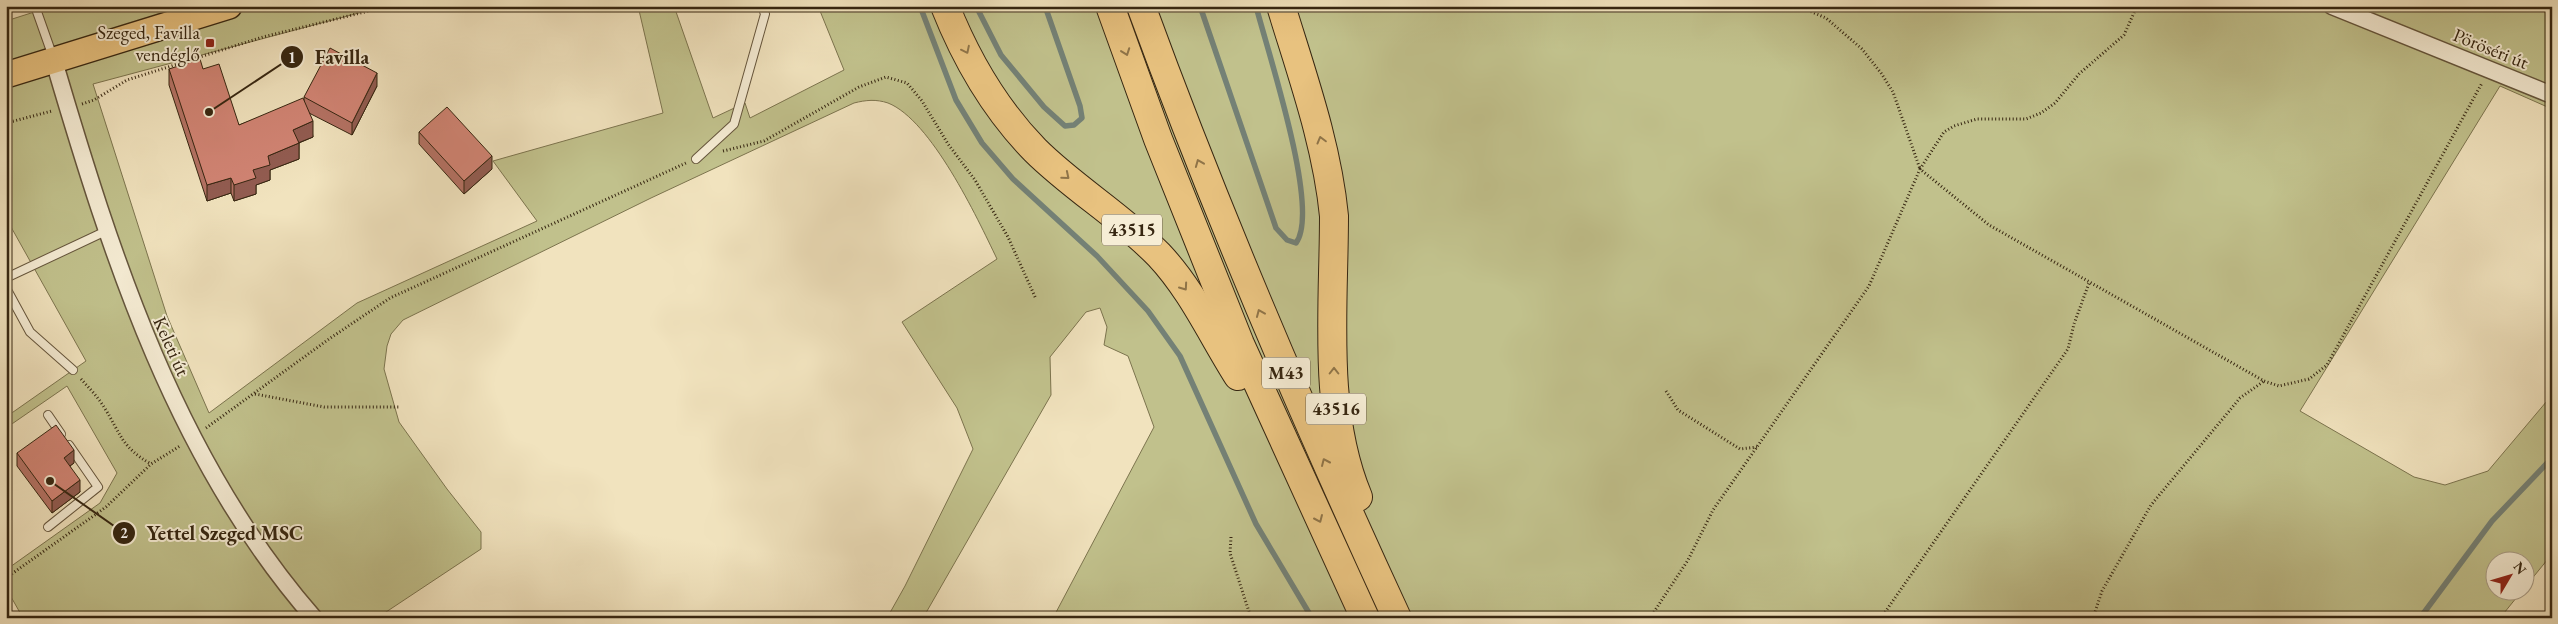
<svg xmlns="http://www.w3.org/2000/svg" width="2558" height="624" font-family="'EB Garamond',serif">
<rect width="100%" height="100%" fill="#f1e3be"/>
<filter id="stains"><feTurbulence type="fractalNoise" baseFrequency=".004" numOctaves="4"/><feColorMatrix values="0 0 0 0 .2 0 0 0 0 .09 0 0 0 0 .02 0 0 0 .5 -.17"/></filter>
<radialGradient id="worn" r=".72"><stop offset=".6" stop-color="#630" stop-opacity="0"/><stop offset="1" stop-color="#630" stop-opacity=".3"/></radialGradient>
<path fill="#c1c18c" stroke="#7c744e" d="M53,6h332l-292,78 74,232 42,97 148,-110 180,-82 -44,-60 170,-48 -25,-107h36l39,112 32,-15 5,15 94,-48 -26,-64h1731l3,1v102l-52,-23 -200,325 114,66 31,8 43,-14 64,-76v159l-26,32v-24h-30v30h25l-21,26h-1447l101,-191 -26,-71 -24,-11 3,-18 -7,-19 -14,4 -36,45 1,38 -128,223h-36l18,-32 68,-137 -16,-41 -55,-86 95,-63c-20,-42 -66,-139 -109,-156 -12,-4 -22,-3 -34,0l-203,95 -248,122 -12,14 -4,12 -3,23 15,53 48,67 34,43v17l-104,69h-354l-17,-30v-27l4,6 90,-64 17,-30 -50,-87 -61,42v-11l80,-56 -80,-143v-197z"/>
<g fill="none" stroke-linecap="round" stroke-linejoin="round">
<g stroke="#748176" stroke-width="5.5">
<polyline points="920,6 956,100 982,143 1013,179 1097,256 1148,311 1180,356 1256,524 1312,618"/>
<polyline points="976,6 1001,55 1044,107 1065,126 1074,125 1082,118 1080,106 1045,6"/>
<path d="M1200,6l76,222 11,12 9,3c25,-33 -29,-193 -40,-237"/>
<polyline points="2420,618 2492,521 2552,458"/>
</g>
<g stroke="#65553c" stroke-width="10">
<g id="lane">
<polyline points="35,6 53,57"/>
<polyline points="696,159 734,124 765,14 762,6"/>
<polyline points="6,278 106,231"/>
<polyline points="6,288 30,332 73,370"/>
<polyline points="48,415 61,434"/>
<polyline points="48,527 98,487 69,445"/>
</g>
</g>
<g stroke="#65553c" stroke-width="19">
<g id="street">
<polyline points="2332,6 2552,95"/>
<path d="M54,61c58,197 122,399 260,557"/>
</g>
</g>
<g stroke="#362611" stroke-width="28">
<polyline id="primary" points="6,75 229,6"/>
</g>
<g stroke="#362611" stroke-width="30">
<g id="highway">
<path d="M945,6c21,53 50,103 90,144 38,38 86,66 124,105 33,35 53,80 79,121"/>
<polyline points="1110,6 1158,139 1240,344 1365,618"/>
<path d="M1141,6c76,208 163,411 256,612"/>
<path d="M1281,6c21,69 46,138 53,210 0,91 -12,195 24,281"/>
</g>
</g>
<g stroke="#362611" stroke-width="3" stroke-dasharray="1 2.5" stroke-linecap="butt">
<polyline points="1798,6 1826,18 1862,49 1881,73 1893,92 1920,169"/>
<polyline points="82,104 94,100 127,80 263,37 389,6"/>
<polyline points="6,123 52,111"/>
<polyline points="723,151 764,141 859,87 886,77 907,83 922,101 948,144 975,180 1008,237 1036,299"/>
<polyline points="1920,169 1944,132 1954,126 1977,119 2026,119 2041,113 2055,103 2079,74 2124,35 2137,6"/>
<path d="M81,379c8,9 17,18 23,28 17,27 17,40 47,57"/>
<polyline points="1666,391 1678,410 1740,449 1757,447"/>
<polyline points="255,394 324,407 400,407"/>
<polyline points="206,428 329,339 390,298 686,163"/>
<polyline points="1231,537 1230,553 1251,618"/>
<polyline points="6,578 106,507 151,464 180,446"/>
<polyline points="1650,618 1688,560 1713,510 1869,286 1920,169 1989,225 2264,381 2279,386 2309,379 2327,365 2482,83"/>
<polyline points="1881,618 2068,349 2074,324 2089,283"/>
<polyline points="2093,618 2102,591 2151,505 2240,398 2264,381"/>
</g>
<use href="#lane" stroke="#f6edd5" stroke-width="8"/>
<use href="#street" stroke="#f6edd5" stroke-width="16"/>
<use href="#primary" stroke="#e8c27f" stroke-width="25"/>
<use href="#highway" stroke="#e8c27f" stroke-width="28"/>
</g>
<g fill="#b47264" stroke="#362611">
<polygon points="169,69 203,69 239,125 304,101 304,97 377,86 352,135 309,113 313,137 299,143 299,159 270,170 270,180 256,185 256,194 234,201 231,193 207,201 169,85"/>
<polygon points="419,132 492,169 464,194 419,144"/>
<polygon points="17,453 74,463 70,466 80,492 52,513 17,466"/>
</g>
<g fill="#925c51" stroke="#362611">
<polygon points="377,73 377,86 352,135 352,123"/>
<polygon points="313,121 313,137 293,145 293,130"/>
<polygon points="299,143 299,159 270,170 270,180 256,185 256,194 234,201 234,185 253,170 268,156"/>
<polygon points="492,156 492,169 464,194 464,181"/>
<polygon points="231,178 231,193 207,201 207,185"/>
<polygon points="74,450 74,463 64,470 64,458"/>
<polygon points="80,480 80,492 52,513 52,501"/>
</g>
<g fill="#d18474" stroke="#362611">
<polygon points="330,48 377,73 352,123 304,97"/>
<polygon points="200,59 203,69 219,64 239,125 303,98 313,121 293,130 299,143 268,156 270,165 253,170 256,178 234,185 231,178 207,185 169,69"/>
<polygon points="447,107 492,156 464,181 419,132"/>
<polygon points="56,425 74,450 64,458 80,480 52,501 17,453"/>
</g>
<defs><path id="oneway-chevron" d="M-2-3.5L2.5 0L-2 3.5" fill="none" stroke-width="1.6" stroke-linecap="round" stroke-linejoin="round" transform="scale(1.25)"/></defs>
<g stroke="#8f7448">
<use href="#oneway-chevron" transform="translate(966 50) rotate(64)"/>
<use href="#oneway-chevron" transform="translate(1126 52) rotate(70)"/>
<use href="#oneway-chevron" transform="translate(1321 140) rotate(-105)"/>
<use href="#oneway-chevron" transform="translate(1199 163) rotate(-112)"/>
<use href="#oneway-chevron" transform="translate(1066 176) rotate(40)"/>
<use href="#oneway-chevron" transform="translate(1184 287) rotate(55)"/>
<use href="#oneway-chevron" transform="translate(1260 313) rotate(-113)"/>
<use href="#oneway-chevron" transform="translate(1334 371) rotate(-90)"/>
<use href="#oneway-chevron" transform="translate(1325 462) rotate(-114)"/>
<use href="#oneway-chevron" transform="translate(1319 519) rotate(66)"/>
</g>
<rect fill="#8f2418" stroke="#f6edd5" stroke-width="2" x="205" y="38" width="10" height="10" rx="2.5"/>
<g text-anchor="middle" stroke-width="4" stroke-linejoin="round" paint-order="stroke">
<g fill="#f6edd5" stroke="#70624c" stroke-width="1">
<rect x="1102" y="214.5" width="60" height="31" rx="4"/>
<rect x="1262" y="357.5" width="48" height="31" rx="4"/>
<rect x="1306" y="393.5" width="60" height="31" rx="4"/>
</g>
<g font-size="18" font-weight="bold" fill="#362611">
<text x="1132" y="236">43515</text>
<text x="1286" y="379">M43</text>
<text x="1336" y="415">43516</text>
</g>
<g font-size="19" fill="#362611" stroke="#f6edd5" text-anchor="end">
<text x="200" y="39">Szeged, Favilla<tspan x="200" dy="22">vendéglő</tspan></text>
</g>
<g font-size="19" fill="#362611" stroke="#f6edd5">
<text transform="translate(2491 48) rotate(22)" y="7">Pöröséri út</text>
<text transform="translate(172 346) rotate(66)" y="7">Keleti út</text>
</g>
</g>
<path fill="none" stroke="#362611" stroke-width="2" d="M209 112L292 57M50 481L124 533"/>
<g fill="#362611" stroke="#f6edd5" stroke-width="2">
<circle cx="209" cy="112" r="5"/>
<circle cx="50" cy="481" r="5"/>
<circle cx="292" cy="57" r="12"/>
<circle cx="124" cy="533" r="12"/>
</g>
<g font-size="15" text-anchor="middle" font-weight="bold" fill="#fff">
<text x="292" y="63">1</text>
<text x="124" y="538">2</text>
</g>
<g font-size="20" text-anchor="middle" font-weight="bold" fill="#362611" stroke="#f6edd5" stroke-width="4" stroke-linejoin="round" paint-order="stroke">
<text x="342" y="64">Favilla</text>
<text x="225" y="540">Yettel Szeged MSC</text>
</g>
<rect width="2558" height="624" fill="none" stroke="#f1e3be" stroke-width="25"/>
<rect x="8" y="8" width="2543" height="609" fill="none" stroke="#362611" stroke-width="2.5"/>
<rect x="12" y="12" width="2533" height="599" fill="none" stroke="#362611"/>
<g transform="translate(2510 576) rotate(52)"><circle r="24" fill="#f6edd5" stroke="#a99d87"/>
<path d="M0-4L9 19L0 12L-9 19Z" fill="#8f2418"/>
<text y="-8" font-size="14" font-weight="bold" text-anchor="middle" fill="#362611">N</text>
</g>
<rect width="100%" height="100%" filter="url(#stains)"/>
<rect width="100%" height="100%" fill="url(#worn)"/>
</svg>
